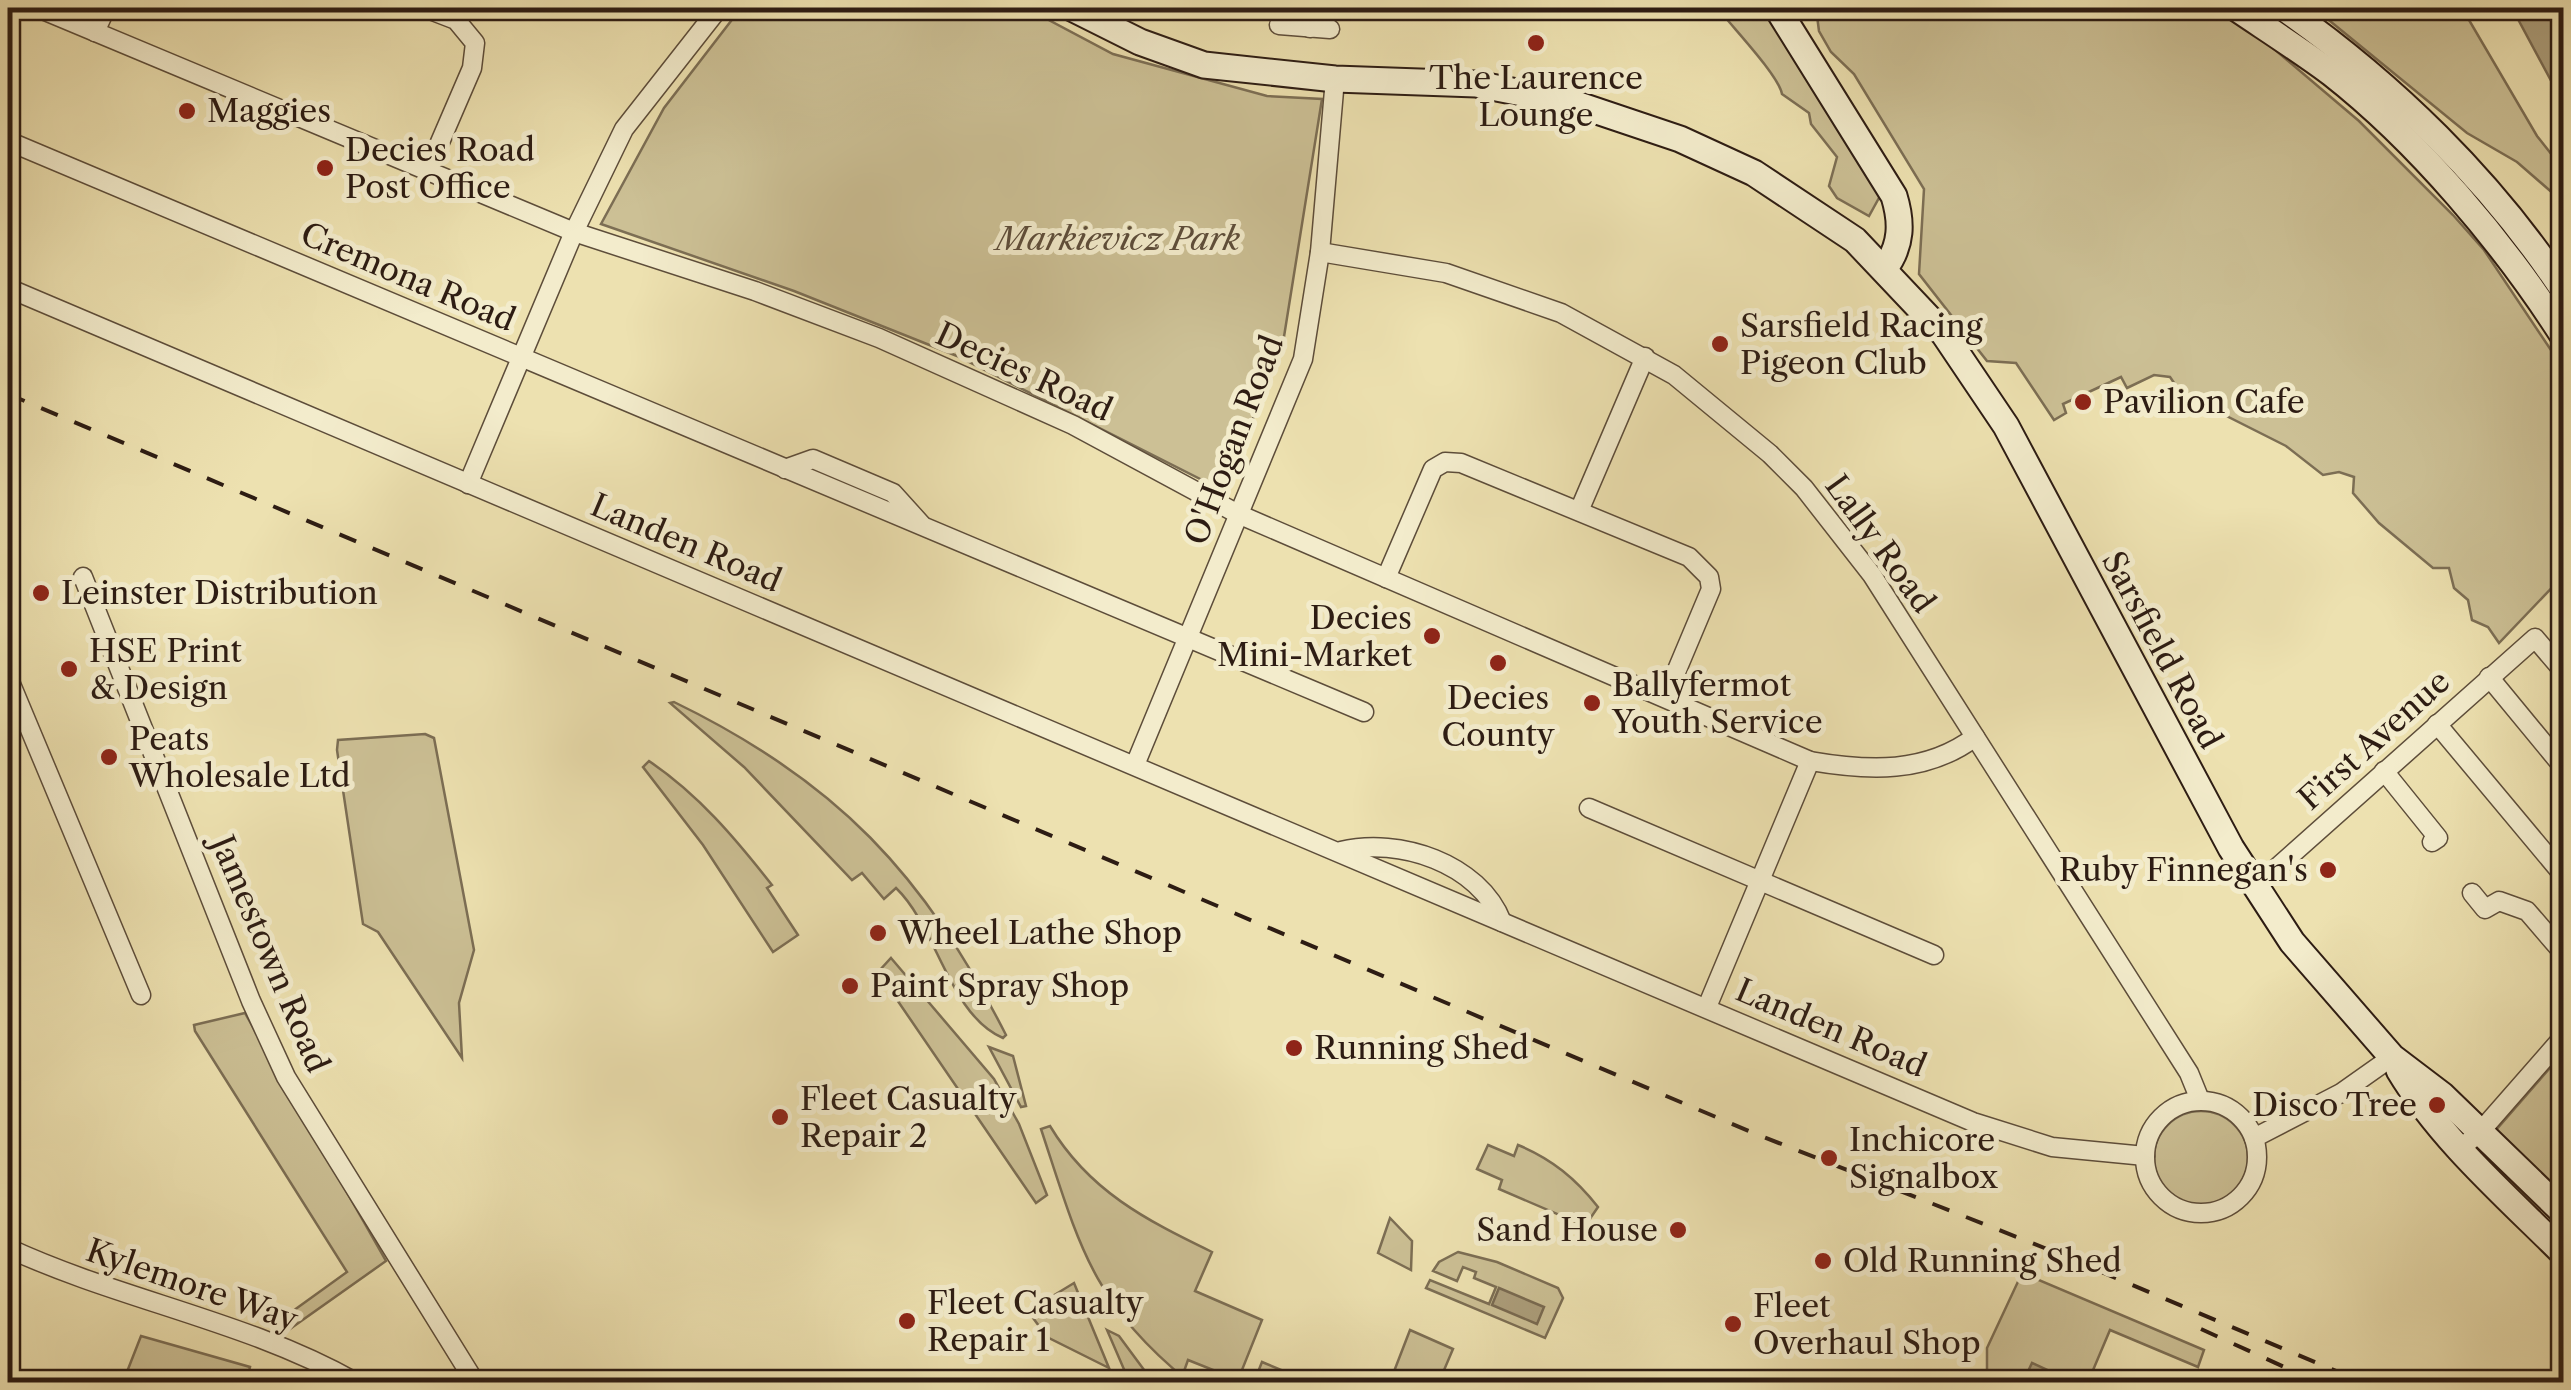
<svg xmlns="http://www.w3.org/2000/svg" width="2571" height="1390" font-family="'Libre Caslon Text',serif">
<rect width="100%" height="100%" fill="#ede1b0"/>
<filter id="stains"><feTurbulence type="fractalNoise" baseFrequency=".002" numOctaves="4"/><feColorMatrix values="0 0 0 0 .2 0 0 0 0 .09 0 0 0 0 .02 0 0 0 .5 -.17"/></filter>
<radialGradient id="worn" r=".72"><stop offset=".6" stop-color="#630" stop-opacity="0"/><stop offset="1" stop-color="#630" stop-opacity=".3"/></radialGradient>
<g fill="#ccc095" stroke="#7c6e54" stroke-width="2.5">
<polygon points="741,8 1026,8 1113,54 1267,96 1322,99 1283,343 1224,491 957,356 794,291 601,224 664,108"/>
<path d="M1727,8h35l92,136 26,52 -11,20 -32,-18 -8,-12 8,-29 -26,-33 -2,-11 -27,-19c-3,-17 -43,-60 -57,-77z"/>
<polygon points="1816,8 2217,8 2267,43 2359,121 2453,215 2484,250 2563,368 2563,576 2499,643 2488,627 2472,620 2468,600 2454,588 2449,568 2433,568 2379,523 2353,493 2354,477 2339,472 2323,475 2286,446 2181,393 2170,377 2154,375 2127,388 2121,377 2063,404 2066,413 2054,420 2016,363 1987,361 1919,274 1924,189 1854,74 1831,52 1819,31"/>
<polygon points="2314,8 2462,8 2537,136 2563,169 2563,202 2517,162 2467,133"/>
<path d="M674,702c163,79 250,172 332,333l-3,3c-54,-23 -66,-111 -107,-150l-12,11 -22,-26 -10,7 -108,-113 -74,-64z"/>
<polygon points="425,734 434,738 474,950 459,1003 462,1058 378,932 363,924 337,750 338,740"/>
<path d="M649,761c50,34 86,77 123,124l-5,3 31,47 -25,17 -70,-107 -60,-78z"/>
<polygon points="891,958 994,1079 1019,1124 1047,1195 1036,1203 878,972"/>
<polygon points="245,1013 386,1261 287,1331 279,1321 347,1272 195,1031 194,1025"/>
<polygon points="989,1047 1013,1056 1026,1106 1021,1107"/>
<polygon points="2563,1053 2563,1195 2496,1130"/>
<circle cx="2201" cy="1158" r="47"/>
<path d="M1050,1126c39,65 96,94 162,126l-17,39 67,29 -24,60 -50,-20 -5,14 17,8h-11c-98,-80 -110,-138 -148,-253z"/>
<path d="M1488,1145l26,11 4,-11c34,14 58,34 80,62l-13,19 -86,-37 3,-9 -25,-11z"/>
<polygon points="1390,1218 1412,1241 1411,1270 1378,1253"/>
<polygon points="1458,1252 1497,1262 1558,1288 1563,1298 1545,1338 1426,1288 1430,1280 1489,1304 1496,1287 1474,1278 1476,1272 1463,1267 1457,1281 1433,1271 1439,1262"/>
<polygon points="2022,1273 2204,1350 2198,1367 2110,1330 2088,1382 1987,1382 1987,1348"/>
<polygon points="1074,1283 1109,1368 1047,1337 1028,1311"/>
<polygon points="1107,1330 1119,1336 1153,1382 1126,1374"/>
<polygon points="1410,1330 1453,1349 1439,1382 1412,1382 1393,1374"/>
<polygon points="141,1336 250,1367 247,1380 123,1382"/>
<polygon points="1262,1362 1310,1382 1254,1382"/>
</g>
<g fill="#ac9e7b" stroke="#796a51" stroke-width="2.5">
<polygon points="2512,8 2563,8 2563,103"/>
<polygon points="1499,1288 1544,1307 1537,1324 1492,1305"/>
<polygon points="2032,1363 2065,1378 2063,1382 2023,1382"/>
</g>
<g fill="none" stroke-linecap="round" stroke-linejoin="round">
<g stroke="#5d4d3a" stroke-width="21">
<g id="street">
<path d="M38,8l536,224 181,59 124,47 194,87 165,89 572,247c58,10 116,13 165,-24"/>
<polyline points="425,8 456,20 475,43 472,68 428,170"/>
<polyline points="1308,8 1310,28"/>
<polyline points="1279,25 1330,29"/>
<polyline points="95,32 106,8"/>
<polyline points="8,141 1364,712"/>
<polyline points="1320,252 1446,273 1561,313 1674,375 1770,454 1804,488 1872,575 2189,1073 2200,1100"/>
<polyline points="8,288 1973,1122 2052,1147 2145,1156"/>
<polyline points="785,469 813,459 893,493 921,524"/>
<polyline points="468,484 574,232 624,129 719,8"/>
<polyline points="1579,511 1645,357"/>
<polyline points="83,577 251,1001 286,1077 475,1382"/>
<polyline points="1386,578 1433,469 1445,462 1461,463 1689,557 1709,577 1711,589 1666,696"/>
<polyline points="8,677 141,995"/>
<polyline points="2489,677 2564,768"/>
<polyline points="2437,724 2564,876"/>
<polyline points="1135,765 1303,359 1320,252 1335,79"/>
<polyline points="2384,771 2438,838 2432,842"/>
<polyline points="1589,808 1934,955"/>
<path d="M1341,851c58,-14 138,12 161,71"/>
<polyline points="2254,888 2535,638 2564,672"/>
<polyline points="2472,893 2485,909 2499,901 2527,911 2564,954"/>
<polyline points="1707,1007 1810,761"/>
<circle cx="2201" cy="1157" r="56"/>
<polyline points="2254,1138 2341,1093 2392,1057"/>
<polyline points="2460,1149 2480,1132 2564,1036"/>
<path d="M8,1248c112,52 239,73 347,134"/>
</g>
</g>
<g stroke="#2d1c13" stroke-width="29">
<g id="secondary">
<polyline points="1072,8 1140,42 1204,65 1335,79 1476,84 1573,103 1680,139 1754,173 1855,240 1944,334 2006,426 2231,848 2292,942 2392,1057 2442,1095 2564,1213"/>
<path d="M1777,8l117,188c8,26 8,49 -9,72"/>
<path d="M2236,8c31,21 64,42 95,65 87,68 173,170 233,264"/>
<path d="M2284,8c108,76 207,172 280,283"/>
<path d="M2399,1070c42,70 107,126 165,184"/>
</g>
</g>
<use href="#street" stroke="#f3eccc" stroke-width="18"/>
<use href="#secondary" stroke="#f3eccc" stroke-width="25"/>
<g stroke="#2d1c13" stroke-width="4" stroke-dasharray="18 18" stroke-linecap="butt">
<polyline points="8,394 1756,1134 2047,1249 2362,1382"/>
<polyline points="2201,1329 2317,1382"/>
</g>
</g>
<g fill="#8f2418" stroke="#f3eccc" stroke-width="4">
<circle cx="1536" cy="43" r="10"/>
<circle cx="187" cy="111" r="10"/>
<circle cx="325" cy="168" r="10"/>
<circle cx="1720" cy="344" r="10"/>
<circle cx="2083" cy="402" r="10"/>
<circle cx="41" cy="593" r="10"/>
<circle cx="1432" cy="636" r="10"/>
<circle cx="1498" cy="663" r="10"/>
<circle cx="69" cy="669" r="10"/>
<circle cx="1592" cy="703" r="10"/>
<circle cx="109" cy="757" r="10"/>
<circle cx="2328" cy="870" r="10"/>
<circle cx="878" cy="933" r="10"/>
<circle cx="850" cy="986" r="10"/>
<circle cx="1294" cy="1048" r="10"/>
<circle cx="2437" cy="1105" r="10"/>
<circle cx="780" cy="1117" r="10"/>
<circle cx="1829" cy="1158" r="10"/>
<circle cx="1678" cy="1230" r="10"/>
<circle cx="1823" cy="1261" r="10"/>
<circle cx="907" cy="1321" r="10"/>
<circle cx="1733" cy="1324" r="10"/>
</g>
<g text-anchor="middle" stroke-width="10" stroke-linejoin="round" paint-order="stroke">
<g font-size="32" fill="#2d1c13" stroke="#f3eccc" text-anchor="start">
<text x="1536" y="89" text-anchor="middle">The Laurence<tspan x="1536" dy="37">Lounge</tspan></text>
<text x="207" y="122">Maggies</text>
<text x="345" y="161">Decies Road<tspan x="345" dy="37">Post Office</tspan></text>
<text x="1740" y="337">Sarsfield Racing<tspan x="1740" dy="37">Pigeon Club</tspan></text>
<text x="2103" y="413">Pavilion Cafe</text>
<text x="61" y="604">Leinster Distribution</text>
<text x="1412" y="629" text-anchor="end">Decies<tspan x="1412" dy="37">Mini-Market</tspan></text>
<text x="89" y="662">HSE Print<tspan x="89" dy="37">&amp; Design</tspan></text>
<text x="1612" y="696">Ballyfermot<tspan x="1612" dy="37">Youth Service</tspan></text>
<text x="1498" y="709" text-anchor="middle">Decies<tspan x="1498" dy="37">County</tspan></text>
<text x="129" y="750">Peats<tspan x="129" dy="37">Wholesale Ltd</tspan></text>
<text x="2308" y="881" text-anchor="end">Ruby Finnegan's</text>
<text x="898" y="944">Wheel Lathe Shop</text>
<text x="870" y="997">Paint Spray Shop</text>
<text x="1314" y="1059">Running Shed</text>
<text x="800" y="1110">Fleet Casualty<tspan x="800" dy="37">Repair 2</tspan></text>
<text x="2417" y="1116" text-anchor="end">Disco Tree</text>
<text x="1849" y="1151">Inchicore<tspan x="1849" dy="37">Signalbox</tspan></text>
<text x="1658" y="1241" text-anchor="end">Sand House</text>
<text x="1843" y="1272">Old Running Shed</text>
<text x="927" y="1314">Fleet Casualty<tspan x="927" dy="37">Repair 1</tspan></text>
<text x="1753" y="1317">Fleet<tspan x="1753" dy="37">Overhaul Shop</tspan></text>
</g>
<g font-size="32" font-style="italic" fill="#5d4d3a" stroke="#f3eccc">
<text x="1118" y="250">Markievicz Park</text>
</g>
<g font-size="32" fill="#2d1c13" stroke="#f3eccc">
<text transform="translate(408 277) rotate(23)" y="11">Cremona Road</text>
<text transform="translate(1024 372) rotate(25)" y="11">Decies Road</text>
<text transform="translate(1234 440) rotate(-69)" y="11">O'Hogan Road</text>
<text transform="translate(686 543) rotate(23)" y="11">Landen Road</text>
<text transform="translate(1880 544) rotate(54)" y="11">Lally Road</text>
<text transform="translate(2162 650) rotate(62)" y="11">Sarsfield Road</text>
<text transform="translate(2374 740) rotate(-42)" y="11">First Avenue</text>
<text transform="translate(270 954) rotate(67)" y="11">Jamestown Road</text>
<text transform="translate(1831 1028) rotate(23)" y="11">Landen Road</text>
<text transform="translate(192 1285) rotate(19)" y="11">Kylemore Way</text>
</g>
</g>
<rect width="2571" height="1390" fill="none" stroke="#ede1b0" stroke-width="40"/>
<rect x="10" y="10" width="2551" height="1370" fill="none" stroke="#2d1c13" stroke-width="5"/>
<rect x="20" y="20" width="2531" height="1350" fill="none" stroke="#2d1c13" stroke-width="2.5"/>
<rect width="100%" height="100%" filter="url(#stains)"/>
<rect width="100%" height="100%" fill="url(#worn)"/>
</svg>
